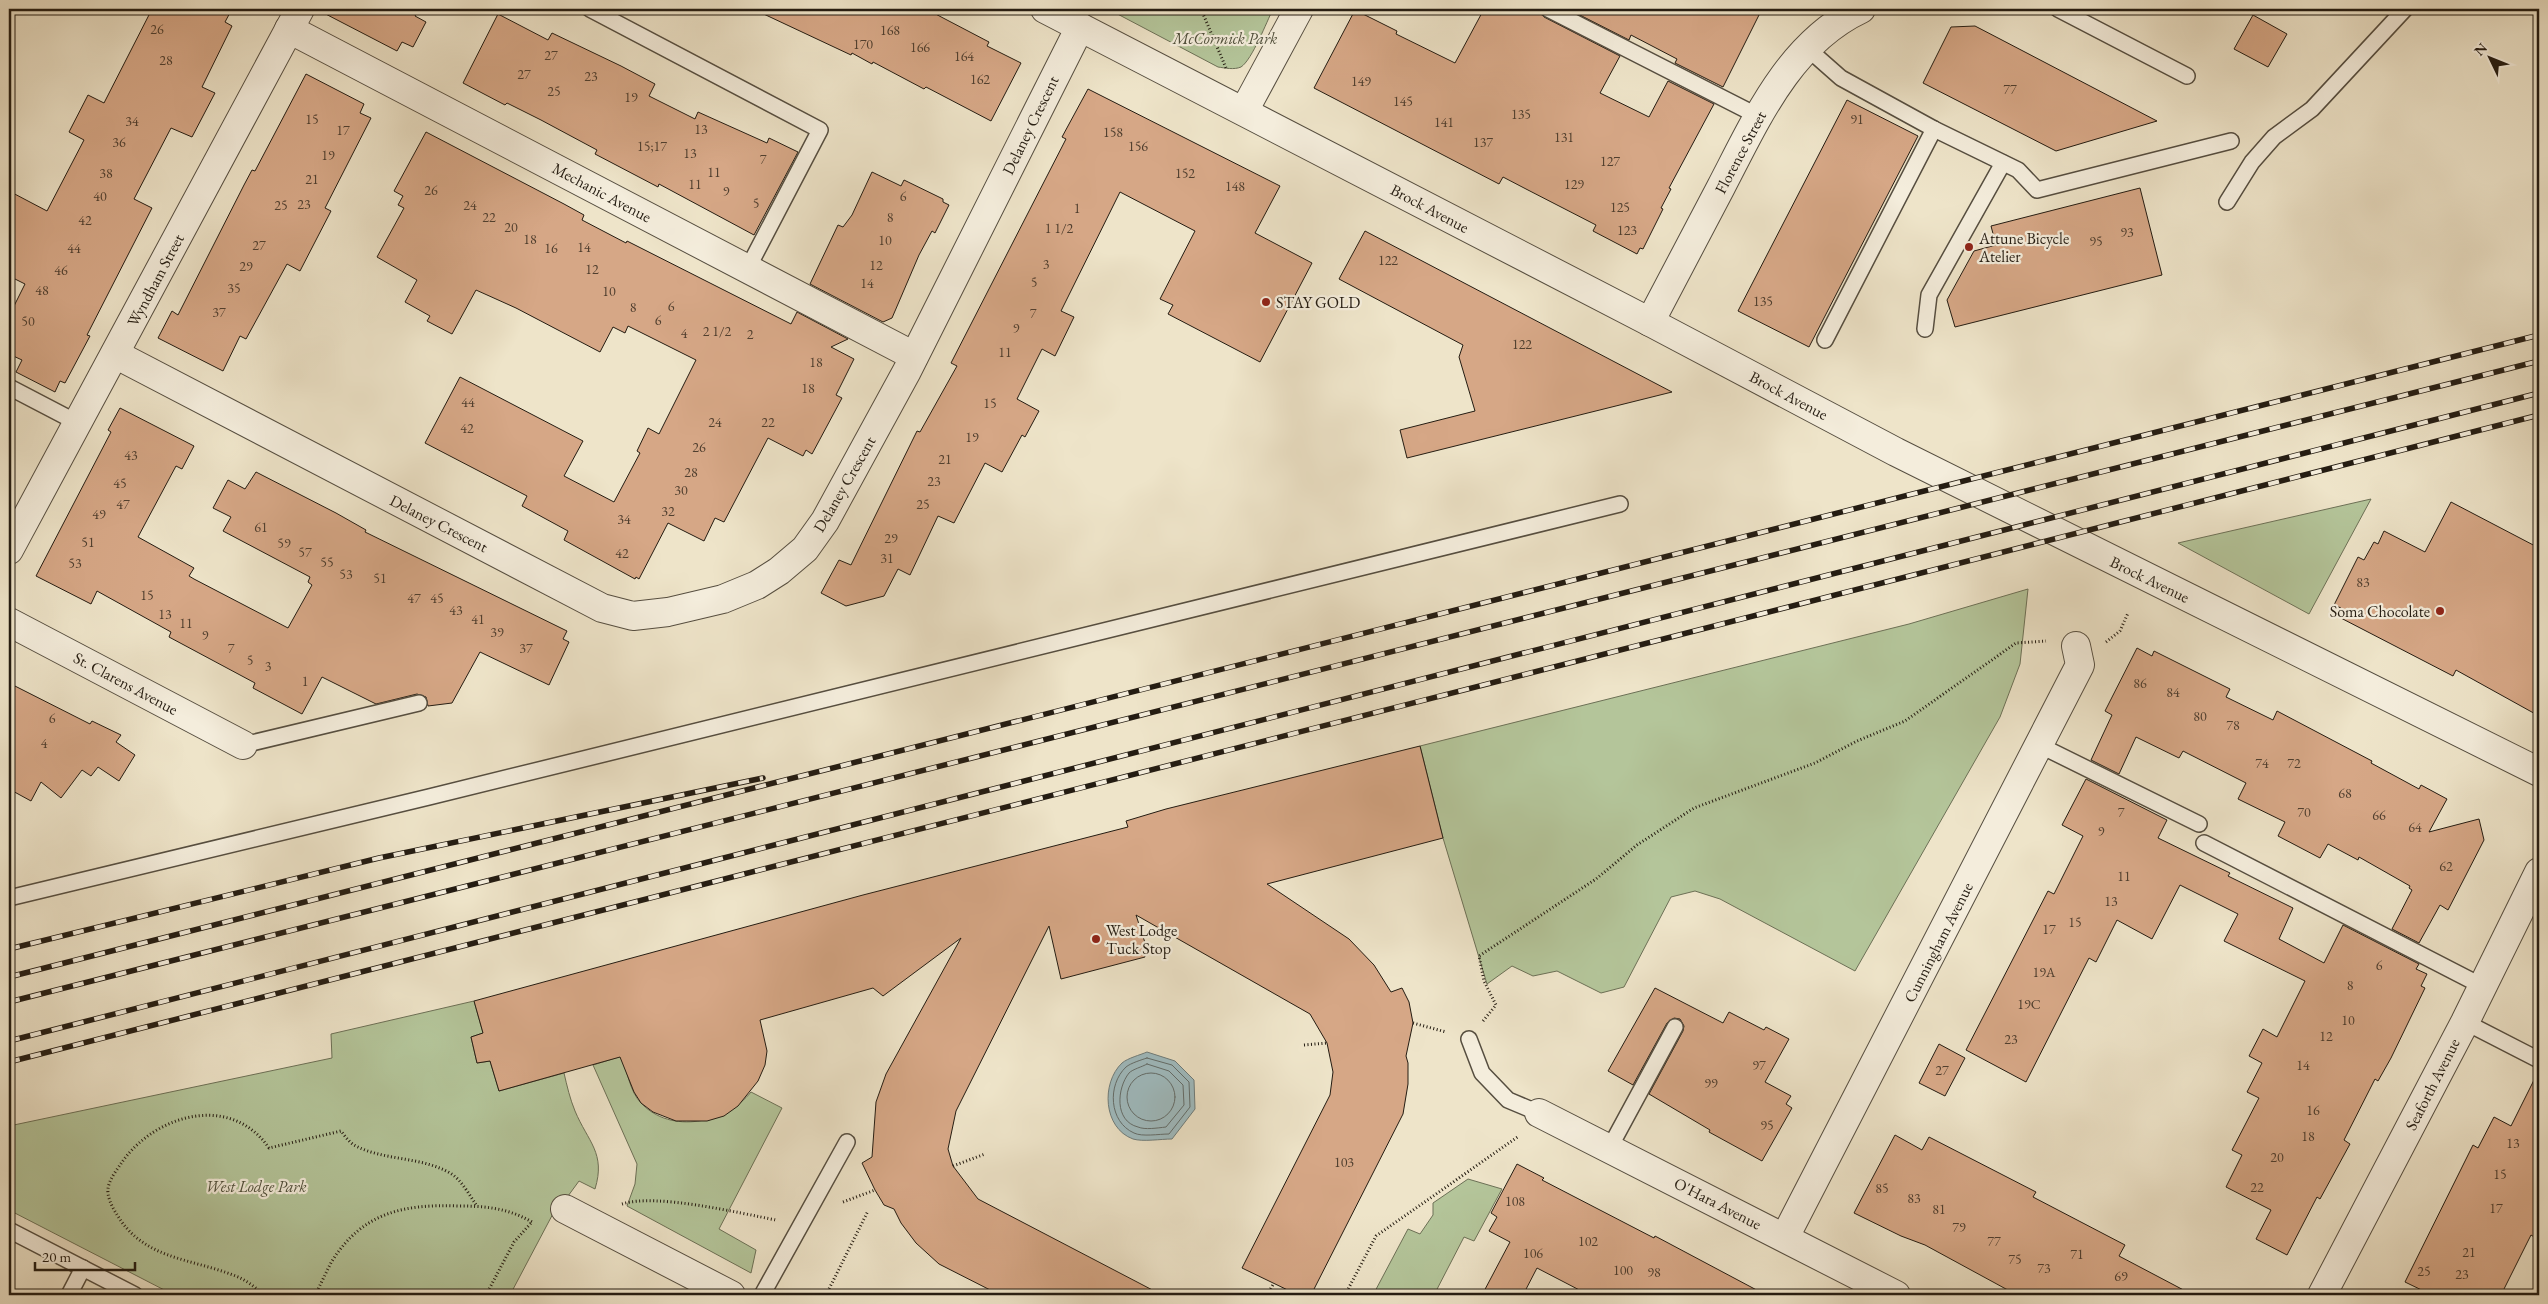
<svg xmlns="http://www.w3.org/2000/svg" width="2548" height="1304" font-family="'EB Garamond',serif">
<rect width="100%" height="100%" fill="#eee4c9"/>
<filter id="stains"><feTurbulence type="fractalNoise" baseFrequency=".004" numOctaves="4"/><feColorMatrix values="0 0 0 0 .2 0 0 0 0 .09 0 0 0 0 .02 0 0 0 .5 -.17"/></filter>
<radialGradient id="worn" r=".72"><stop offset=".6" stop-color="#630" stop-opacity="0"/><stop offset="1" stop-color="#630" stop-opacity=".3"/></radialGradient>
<g fill="#b4c59a" stroke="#6c7056">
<path d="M1108,9h165c-6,12 -21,51 -32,58 -7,3 -16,1 -23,0z"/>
<polygon points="2371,499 2309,614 2178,543"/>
<polygon points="2028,589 2020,664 2000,717 1855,971 1720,899 1695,891 1671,897 1624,987 1601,993 1557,971 1533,976 1512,966 1487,984 1443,838 1420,746 1909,624"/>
<path d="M474,1001l9,32 -12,4 6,26 13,-2 9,30 65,-18c3,13 6,26 11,38 13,31 31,42 20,78l-16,-8 -19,26 -4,1 -46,87h-336l-165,-85v-84l323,-68 -1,-24z"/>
<path d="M622,1056c5,15 8,36 19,47 30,32 85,20 110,-11l31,16 -63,121 37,21 -5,23 -124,-67 8,-22 2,-20 -44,-99z"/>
<polygon points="1468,1179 1502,1189 1474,1241 1464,1237 1434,1295 1373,1295 1408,1229 1420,1234 1433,1215 1433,1203"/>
</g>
<path fill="#9fbcc1" stroke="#6e7c7b" d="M1147,1052l28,9 19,19 1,29 -23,30c-11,0 -29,3 -39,0 -30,-11 -32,-56 -11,-76 6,-5 18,-8 25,-11z"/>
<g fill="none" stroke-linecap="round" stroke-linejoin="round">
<g stroke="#626c6a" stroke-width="1">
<path d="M1147,1058l25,7 17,17 1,25 -21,27c-10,0 -27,3 -35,-1 -25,-11 -27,-48 -8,-66 5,-4 15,-7 21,-9z"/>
<path d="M1147,1064l22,7 14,14 1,20 -18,22c-9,1 -21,3 -28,0 -24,-6 -21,-39 -9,-54 4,-4 13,-6 18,-9z"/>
<circle cx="1151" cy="1097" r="24"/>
</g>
</g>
<g fill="#d6a786" stroke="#241c12">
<polygon points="152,9 232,9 225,22 232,26 202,87 215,93 192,137 171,128 134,199 152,208 87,335 90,336 65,383 60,381 55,392 16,372 22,360 9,354 9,316 25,284 9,276 9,191 47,211 84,140 69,132 88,95 104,103"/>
<polygon points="316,9 419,9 415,16 426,22 413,47 402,42 397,51"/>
<polygon points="753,9 926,9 989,42 987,46 1021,63 991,121 926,87 924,89 873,62 872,64 852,53 851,55"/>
<polygon points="1484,9 1539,9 1544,17 1620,56 1600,93 1649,117 1668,81 1714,104 1669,188 1671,189 1661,208 1663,209 1643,249 1640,248 1637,254 1593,231 1596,225 1526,189 1503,177 1499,184 1314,88 1355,10 1397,31 1396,34 1455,63"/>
<polygon points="1568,9 1762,9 1723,87 1675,63 1677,59 1631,35 1629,40"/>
<polygon points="498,14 548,40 552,33 621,66 655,84 649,96 695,119 698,112 767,143 769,138 798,152 754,235 659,184 658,187 595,154 597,150 541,120 507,103 505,105 463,83"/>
<polygon points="2253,15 2287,34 2268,67 2234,49"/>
<polygon points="1975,26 2000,39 2157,121 2056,151 1923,83 1951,27"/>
<polygon points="306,74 364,104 360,113 371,118 325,208 331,211 300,271 287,264 246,339 240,336 223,371 158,338 172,311 178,315 244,185 252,170 255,171"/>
<polygon points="1088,89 1280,186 1255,233 1312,263 1260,362 1168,314 1173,305 1160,299 1195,231 1120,192 1061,311 1074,317 1055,356 1042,349 1017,399 1039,411 1025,437 1022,435 1002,472 985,463 954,523 938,516 910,575 898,569 884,596 846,606 821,593 839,560 851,565 917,431 920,432 957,366 951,363 1066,139 1062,137"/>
<polygon points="1847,100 1918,136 1809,347 1738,311"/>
<polygon points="426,132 564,204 584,215 582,220 626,243 627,241 791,324 797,312 848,339 831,347 854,359 836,395 842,398 812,454 806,450 803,456 768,438 724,522 715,518 704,541 668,523 639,579 636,577 635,579 564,540 568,531 522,506 527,496 425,443 460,377 583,441 564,476 614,502 640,453 637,451 648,428 659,434 696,360 628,326 625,333 613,327 600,352 516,308 476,290 452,334 427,321 430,316 405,302 417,280 377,257 404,208 398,205 403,196 394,191"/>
<polygon points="872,172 901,186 904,180 943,199 943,202 949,205 935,233 932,231 919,255 892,318 883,322 810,284 838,225 843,227 852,215"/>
<polygon points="2140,188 2162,275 1955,327 1947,300 1974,251 1996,245 1991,226"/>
<polygon points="1365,231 1672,392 1407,458 1400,430 1475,411 1459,357 1463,345 1339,279"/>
<polygon points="120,408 194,446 182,469 176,466 138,537 194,568 189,576 194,579 288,628 312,585 308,582 310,577 223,531 231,517 213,508 228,480 245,489 256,472 336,513 366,530 365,532 567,631 563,639 569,642 549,685 480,652 452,703 428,706 426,697 417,694 376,704 322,677 302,714 253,688 255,683 169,637 171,632 97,591 91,604 36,576 111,432 108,430"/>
<polygon points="2451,502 2539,548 2539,716 2456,670 2453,676 2337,616 2341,608 2334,605 2358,557 2364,560 2374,542 2378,544 2384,531 2425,552"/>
<polygon points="2137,648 2152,656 2154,651 2230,689 2226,697 2273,720 2277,711 2372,761 2371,763 2419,789 2421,785 2447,799 2429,832 2479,819 2484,840 2448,910 2440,905 2419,943 2392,929 2412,890 2409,888 2410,886 2359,857 2358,860 2328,844 2320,858 2278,836 2285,822 2238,799 2246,783 2183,751 2179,758 2136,737 2119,774 2091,760 2112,715 2105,711"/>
<polygon points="9,683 90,724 92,721 121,735 116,742 135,755 119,781 98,767 91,776 82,770 61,798 41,782 31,801 9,789"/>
<polygon points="1420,746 1443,838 1267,884 1349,939 1374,965 1391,992 1402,988 1409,1002 1413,1023 1406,1056 1408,1063 1408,1084 1403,1114 1311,1295 1298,1295 1242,1268 1330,1095 1333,1072 1327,1043 1310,1014 1136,915 1148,952 1144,953 1145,957 1061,979 1049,926 956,1111 948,1149 953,1166 978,1199 1162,1295 1000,1295 939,1264 916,1243 901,1223 894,1209 884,1205 875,1190 862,1163 872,1157 876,1102 886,1074 961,938 883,996 873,988 760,1020 767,1051 765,1065 758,1081 738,1106 724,1116 707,1121 676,1121 653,1112 641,1103 634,1092 620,1057 499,1091 490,1061 477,1063 471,1037 483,1033 474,1001 863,895 1128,827 1126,821 1166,809"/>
<polygon points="2086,779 2167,820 2158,838 2230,873 2228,876 2293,908 2279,939 2324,963 2343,925 2419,964 2416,969 2427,974 2421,986 2425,988 2391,1058 2378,1081 2375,1079 2344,1140 2350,1144 2320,1199 2317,1197 2287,1255 2256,1239 2271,1210 2226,1187 2242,1155 2232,1150 2259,1098 2247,1092 2262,1063 2249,1056 2263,1029 2277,1037 2305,981 2224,941 2238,914 2180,885 2152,939 2117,920 2096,962 2089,958 2026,1082 1966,1050 2048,891 2054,894 2083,836 2062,825"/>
<polygon points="1655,988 1723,1023 1729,1012 1764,1030 1766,1027 1789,1039 1765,1082 1791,1096 1786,1104 1792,1108 1762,1161 1709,1132 1710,1130 1649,1094 1683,1031 1684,1026 1680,1019 1674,1018 1667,1023 1633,1085 1608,1071"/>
<polygon points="1939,1044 1965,1058 1945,1096 1919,1083"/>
<polygon points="2539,1070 2539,1240 2531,1235 2501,1295 2432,1295 2405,1282 2473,1145 2478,1148 2494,1117 2511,1126"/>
<polygon points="1895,1135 1922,1150 1929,1137 2036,1192 2033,1197 2125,1245 2119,1256 2193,1295 2017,1295 1925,1245 1901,1236 1854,1213"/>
<polygon points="1517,1164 1544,1178 1542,1180 1654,1238 1655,1236 1766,1295 1589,1295 1537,1268 1523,1295 1482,1295 1510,1242 1489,1231 1497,1217 1491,1213"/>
</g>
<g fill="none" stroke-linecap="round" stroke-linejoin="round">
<g stroke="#564e40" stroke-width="18">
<g id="service">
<polyline points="590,9 820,130 748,268"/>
<polyline points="1548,9 1758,116"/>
<polyline points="2058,9 2187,76"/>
<polyline points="1807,48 1841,78 1934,129 2018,170 2037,190 2231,141"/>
<polyline points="2227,202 2252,162 2274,137 2312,109 2405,9"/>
<polyline points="1925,329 1929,295 2003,163"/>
<polyline points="1825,340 1934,129"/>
<polyline points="9,387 78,423"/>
<polyline points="243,745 419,703"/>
<polyline points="2039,745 2199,824"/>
<polyline points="2204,843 2482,986"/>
<polyline points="9,898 429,797 1620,504"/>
<polyline points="2465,1022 2539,1060"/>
<polyline points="1469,1039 1482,1073 1508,1100 1539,1113"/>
<polyline points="1609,1149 1675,1027"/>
<polyline points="9,1230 135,1295"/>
<polyline points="69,1295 83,1268"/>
<polyline points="762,1295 847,1142"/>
</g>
</g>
<g stroke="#564e40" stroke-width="30">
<g id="minor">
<polyline points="1045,9 1650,322 1896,452 2539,772"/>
<polyline points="289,29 914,356"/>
<polyline points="1244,111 1299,9"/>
<path d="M1650,322c24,-45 47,-90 71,-135 35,-67 68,-144 140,-178"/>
<polyline points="115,354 602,608 633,616 668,612 723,599 757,585 779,571 805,549 825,521 907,371 1080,27"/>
<polyline points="9,550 300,9"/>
<polyline points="9,622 243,745"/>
<polyline points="1539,1113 1896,1295"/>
<polyline points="565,1209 731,1295"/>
<polyline points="1785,1237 2080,665 2076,646"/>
<polyline points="2322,1295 2465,1022 2539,872"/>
</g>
</g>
<g stroke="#241c12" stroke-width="3" stroke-dasharray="1 2.5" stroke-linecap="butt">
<polyline points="1201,9 1226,68"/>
<polyline points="2106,642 2120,631 2128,613"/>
<polyline points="1483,1021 1496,1005 1484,981 1479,956 1596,879 1637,845 1694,808 1815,763 1857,741 1905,721 2016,643 2046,641"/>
<polyline points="1413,1023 1446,1032"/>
<polyline points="1304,1045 1327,1043"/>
<polyline points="953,1166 985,1154"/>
<polyline points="843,1202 875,1190"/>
<path d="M622,1204c34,-11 117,9 154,16"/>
<path d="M264,1295c-9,-8 -19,-16 -31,-20 -44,-17 -91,-16 -117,-62 -4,-6 -9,-17 -8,-24 1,-10 9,-19 14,-27 34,-48 109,-69 147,-14l72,-17c4,5 8,11 13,14 29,16 66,11 96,28 12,7 19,22 27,33"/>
<path d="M315,1295c6,-11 11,-23 17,-34 31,-49 72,-57 126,-55 27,0 50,2 74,16"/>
<polyline points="486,1295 514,1242 532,1222"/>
<polyline points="826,1295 868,1211"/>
<polyline points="1267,1295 1274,1283"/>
<polyline points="1345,1295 1376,1236 1519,1136"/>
</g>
<use href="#service" stroke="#f4eddc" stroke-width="15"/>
<use href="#minor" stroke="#f4eddc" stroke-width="28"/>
<g stroke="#241c12" stroke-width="5.5">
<g id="rail">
<polyline points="9,949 379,858 763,778"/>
<polyline points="9,977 2539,335"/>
<polyline points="9,1002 2539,361"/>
<polyline points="9,1041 2539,393"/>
<polyline points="9,1062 2539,415"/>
</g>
</g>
<use href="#rail" stroke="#f4eddc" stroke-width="4" stroke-dasharray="11" stroke-linecap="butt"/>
</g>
<g fill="#8f2418" stroke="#f4eddc" stroke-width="2">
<circle cx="1969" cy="247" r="5"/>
<circle cx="1266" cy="302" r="5"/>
<circle cx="2440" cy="611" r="5"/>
<circle cx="1096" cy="939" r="5"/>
</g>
<g text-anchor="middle" stroke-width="4.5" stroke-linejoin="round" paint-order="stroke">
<g font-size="14" fill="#503f2f">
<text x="157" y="34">26</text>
<text x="890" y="35">168</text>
<text x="863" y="49">170</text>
<text x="920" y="52">166</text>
<text x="551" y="60">27</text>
<text x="964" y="61">164</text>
<text x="166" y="65">28</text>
<text x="524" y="79">27</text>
<text x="591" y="81">23</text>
<text x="980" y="84">162</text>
<text x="1361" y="86">149</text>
<text x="2010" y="94">77</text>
<text x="554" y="96">25</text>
<text x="631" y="102">19</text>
<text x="1403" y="106">145</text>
<text x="1521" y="119">135</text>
<text x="312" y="124">15</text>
<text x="1857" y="124">91</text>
<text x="132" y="126">34</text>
<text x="1444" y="127">141</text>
<text x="701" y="134">13</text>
<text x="343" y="135">17</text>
<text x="1113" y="137">158</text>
<text x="1564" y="142">131</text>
<text x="119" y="147">36</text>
<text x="1483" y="147">137</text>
<text x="652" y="151">15;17</text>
<text x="1138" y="151">156</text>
<text x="690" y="158">13</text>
<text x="328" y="160">19</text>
<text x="763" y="164">7</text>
<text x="1610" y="166">127</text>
<text x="714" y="177">11</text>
<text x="106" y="178">38</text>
<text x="1185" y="178">152</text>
<text x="312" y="184">21</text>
<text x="695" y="189">11</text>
<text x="1574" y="189">129</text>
<text x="1235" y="191">148</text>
<text x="431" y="195">26</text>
<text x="726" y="196">9</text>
<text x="100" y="201">40</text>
<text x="903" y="201">6</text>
<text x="756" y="208">5</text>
<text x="304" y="209">23</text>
<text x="281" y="210">25</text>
<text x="470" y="210">24</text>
<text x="1620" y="212">125</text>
<text x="1077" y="213">1</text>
<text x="489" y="222">22</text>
<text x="890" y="222">8</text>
<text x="85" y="225">42</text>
<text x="511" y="232">20</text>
<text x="1059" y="233">1 1/2</text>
<text x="1627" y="235">123</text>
<text x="2127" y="237">93</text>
<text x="530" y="244">18</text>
<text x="885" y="245">10</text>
<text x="2096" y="246">95</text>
<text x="259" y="250">27</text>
<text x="584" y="252">14</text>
<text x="74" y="253">44</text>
<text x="551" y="253">16</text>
<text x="1388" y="265">122</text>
<text x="1046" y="269">3</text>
<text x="876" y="270">12</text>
<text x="246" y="271">29</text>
<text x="592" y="274">12</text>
<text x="61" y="275">46</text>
<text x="1034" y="287">5</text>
<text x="867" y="288">14</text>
<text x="234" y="293">35</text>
<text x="42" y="295">48</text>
<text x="609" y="296">10</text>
<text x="1763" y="306">135</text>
<text x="671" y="311">6</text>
<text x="633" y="312">8</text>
<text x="219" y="317">37</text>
<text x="1033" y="318">7</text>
<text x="658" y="325">6</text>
<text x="28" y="326">50</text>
<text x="1016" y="333">9</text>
<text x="717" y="336">2 1/2</text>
<text x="684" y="338">4</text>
<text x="750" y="339">2</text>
<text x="1522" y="349">122</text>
<text x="1005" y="357">11</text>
<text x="816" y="367">18</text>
<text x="808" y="393">18</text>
<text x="468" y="407">44</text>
<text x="990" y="408">15</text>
<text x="715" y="427">24</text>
<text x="768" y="427">22</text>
<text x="467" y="433">42</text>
<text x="972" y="442">19</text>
<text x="699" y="452">26</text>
<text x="131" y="460">43</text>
<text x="945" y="464">21</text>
<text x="691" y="477">28</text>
<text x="934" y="486">23</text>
<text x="120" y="488">45</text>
<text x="681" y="495">30</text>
<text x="123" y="509">47</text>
<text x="923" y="509">25</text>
<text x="668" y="516">32</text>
<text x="99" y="519">49</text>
<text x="624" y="524">34</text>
<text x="261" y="532">61</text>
<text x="891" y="543">29</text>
<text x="88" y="547">51</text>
<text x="284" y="548">59</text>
<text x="305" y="557">57</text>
<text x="622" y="558">42</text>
<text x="887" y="563">31</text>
<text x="327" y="567">55</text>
<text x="75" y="568">53</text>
<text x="346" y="579">53</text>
<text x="380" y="583">51</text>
<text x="2363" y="587">83</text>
<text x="147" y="600">15</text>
<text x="414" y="603">47</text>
<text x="437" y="603">45</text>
<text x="456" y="615">43</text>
<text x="165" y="619">13</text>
<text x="478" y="624">41</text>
<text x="186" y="628">11</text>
<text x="497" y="637">39</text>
<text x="205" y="640">9</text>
<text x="231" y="653">7</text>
<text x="526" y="653">37</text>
<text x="250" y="665">5</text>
<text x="268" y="671">3</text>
<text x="305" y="686">1</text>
<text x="2140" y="688">86</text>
<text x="2173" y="697">84</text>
<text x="2200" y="721">80</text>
<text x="52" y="723">6</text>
<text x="2233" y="730">78</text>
<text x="44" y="748">4</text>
<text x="2262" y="768">74</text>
<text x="2294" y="768">72</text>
<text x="2345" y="798">68</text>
<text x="2121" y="817">7</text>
<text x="2304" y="817">70</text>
<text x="2379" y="820">66</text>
<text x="2415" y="832">64</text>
<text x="2101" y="836">9</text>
<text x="2446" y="871">62</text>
<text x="2124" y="881">11</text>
<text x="2111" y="906">13</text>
<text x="2075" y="927">15</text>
<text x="2049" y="934">17</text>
<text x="2379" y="970">6</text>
<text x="2044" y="977">19A</text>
<text x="2350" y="990">8</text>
<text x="2029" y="1009">19C</text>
<text x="2348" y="1025">10</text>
<text x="2326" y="1041">12</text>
<text x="2011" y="1044">23</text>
<text x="1759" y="1070">97</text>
<text x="2303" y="1070">14</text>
<text x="1942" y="1075">27</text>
<text x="1711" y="1088">99</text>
<text x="2313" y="1115">16</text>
<text x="1767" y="1130">95</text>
<text x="2308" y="1141">18</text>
<text x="2513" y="1148">13</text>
<text x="2277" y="1162">20</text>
<text x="1344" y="1167">103</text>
<text x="2500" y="1179">15</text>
<text x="2257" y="1192">22</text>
<text x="1882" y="1193">85</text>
<text x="1914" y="1203">83</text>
<text x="1515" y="1206">108</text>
<text x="2496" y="1213">17</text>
<text x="1939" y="1214">81</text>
<text x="1959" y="1232">79</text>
<text x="1588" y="1246">102</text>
<text x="1994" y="1246">77</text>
<text x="2469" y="1257">21</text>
<text x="1533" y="1258">106</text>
<text x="2077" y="1259">71</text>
<text x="2015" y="1264">75</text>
<text x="2044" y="1273">73</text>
<text x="1623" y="1275">100</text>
<text x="2424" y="1276">25</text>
<text x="1654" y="1277">98</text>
<text x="2462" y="1279">23</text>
<text x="2121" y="1281">69</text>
</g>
<g font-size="16" font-style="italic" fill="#4f4f3b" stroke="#f4eddc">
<text x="1225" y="44">McCormick Park</text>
<text x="256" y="1192">West Lodge Park</text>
</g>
<g font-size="16" fill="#241c12" stroke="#f4eddc">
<text transform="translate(1030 125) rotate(-64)" y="6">Delaney Crescent</text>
<text transform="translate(1740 152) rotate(-62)" y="6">Florence Street</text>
<text transform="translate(602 192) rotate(28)" y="6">Mechanic Avenue</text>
<text transform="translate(1430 208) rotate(28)" y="6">Brock Avenue</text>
<text transform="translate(155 280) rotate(-62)" y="6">Wyndham Street</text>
<text transform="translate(1789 395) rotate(28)" y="6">Brock Avenue</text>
<text transform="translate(844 484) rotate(-60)" y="6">Delaney Crescent</text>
<text transform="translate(439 523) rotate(27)" y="6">Delaney Crescent</text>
<text transform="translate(2150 579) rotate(26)" y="6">Brock Avenue</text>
<text transform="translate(126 683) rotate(28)" y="6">St. Clarens Avenue</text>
<text transform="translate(1938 942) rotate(-63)" y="6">Cunningham Avenue</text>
<text transform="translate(2432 1084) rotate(-63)" y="6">Seaforth Avenue</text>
<text transform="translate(1718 1203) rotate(27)" y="6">O'Hara Avenue</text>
</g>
<g font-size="16" fill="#241c12" stroke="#f4eddc" text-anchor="start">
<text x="1979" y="244">Attune Bicycle<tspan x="1979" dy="18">Atelier</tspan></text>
<text x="1276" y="308">STAY GOLD</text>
<text x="2430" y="617" text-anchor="end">Soma Chocolate</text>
<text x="1106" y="936">West Lodge<tspan x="1106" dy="18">Tuck Stop</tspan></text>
</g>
</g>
<rect width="2548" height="1304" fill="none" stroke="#eee4c9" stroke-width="30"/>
<rect x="10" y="10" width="2528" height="1284" fill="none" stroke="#241c12" stroke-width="2.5"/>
<rect x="15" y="15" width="2518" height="1274" fill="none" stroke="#241c12"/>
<g transform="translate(2490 58) rotate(313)" stroke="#f4eddc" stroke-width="4" paint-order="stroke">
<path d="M0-4L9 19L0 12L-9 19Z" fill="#241c12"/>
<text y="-8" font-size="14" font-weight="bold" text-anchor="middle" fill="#241c12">N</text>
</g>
<path d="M35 1262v8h100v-8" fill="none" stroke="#241c12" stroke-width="2.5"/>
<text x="42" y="1262" font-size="15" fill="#241c12" stroke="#f4eddc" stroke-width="4" paint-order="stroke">20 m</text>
<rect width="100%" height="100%" filter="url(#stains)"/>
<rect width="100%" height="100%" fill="url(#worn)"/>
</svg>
